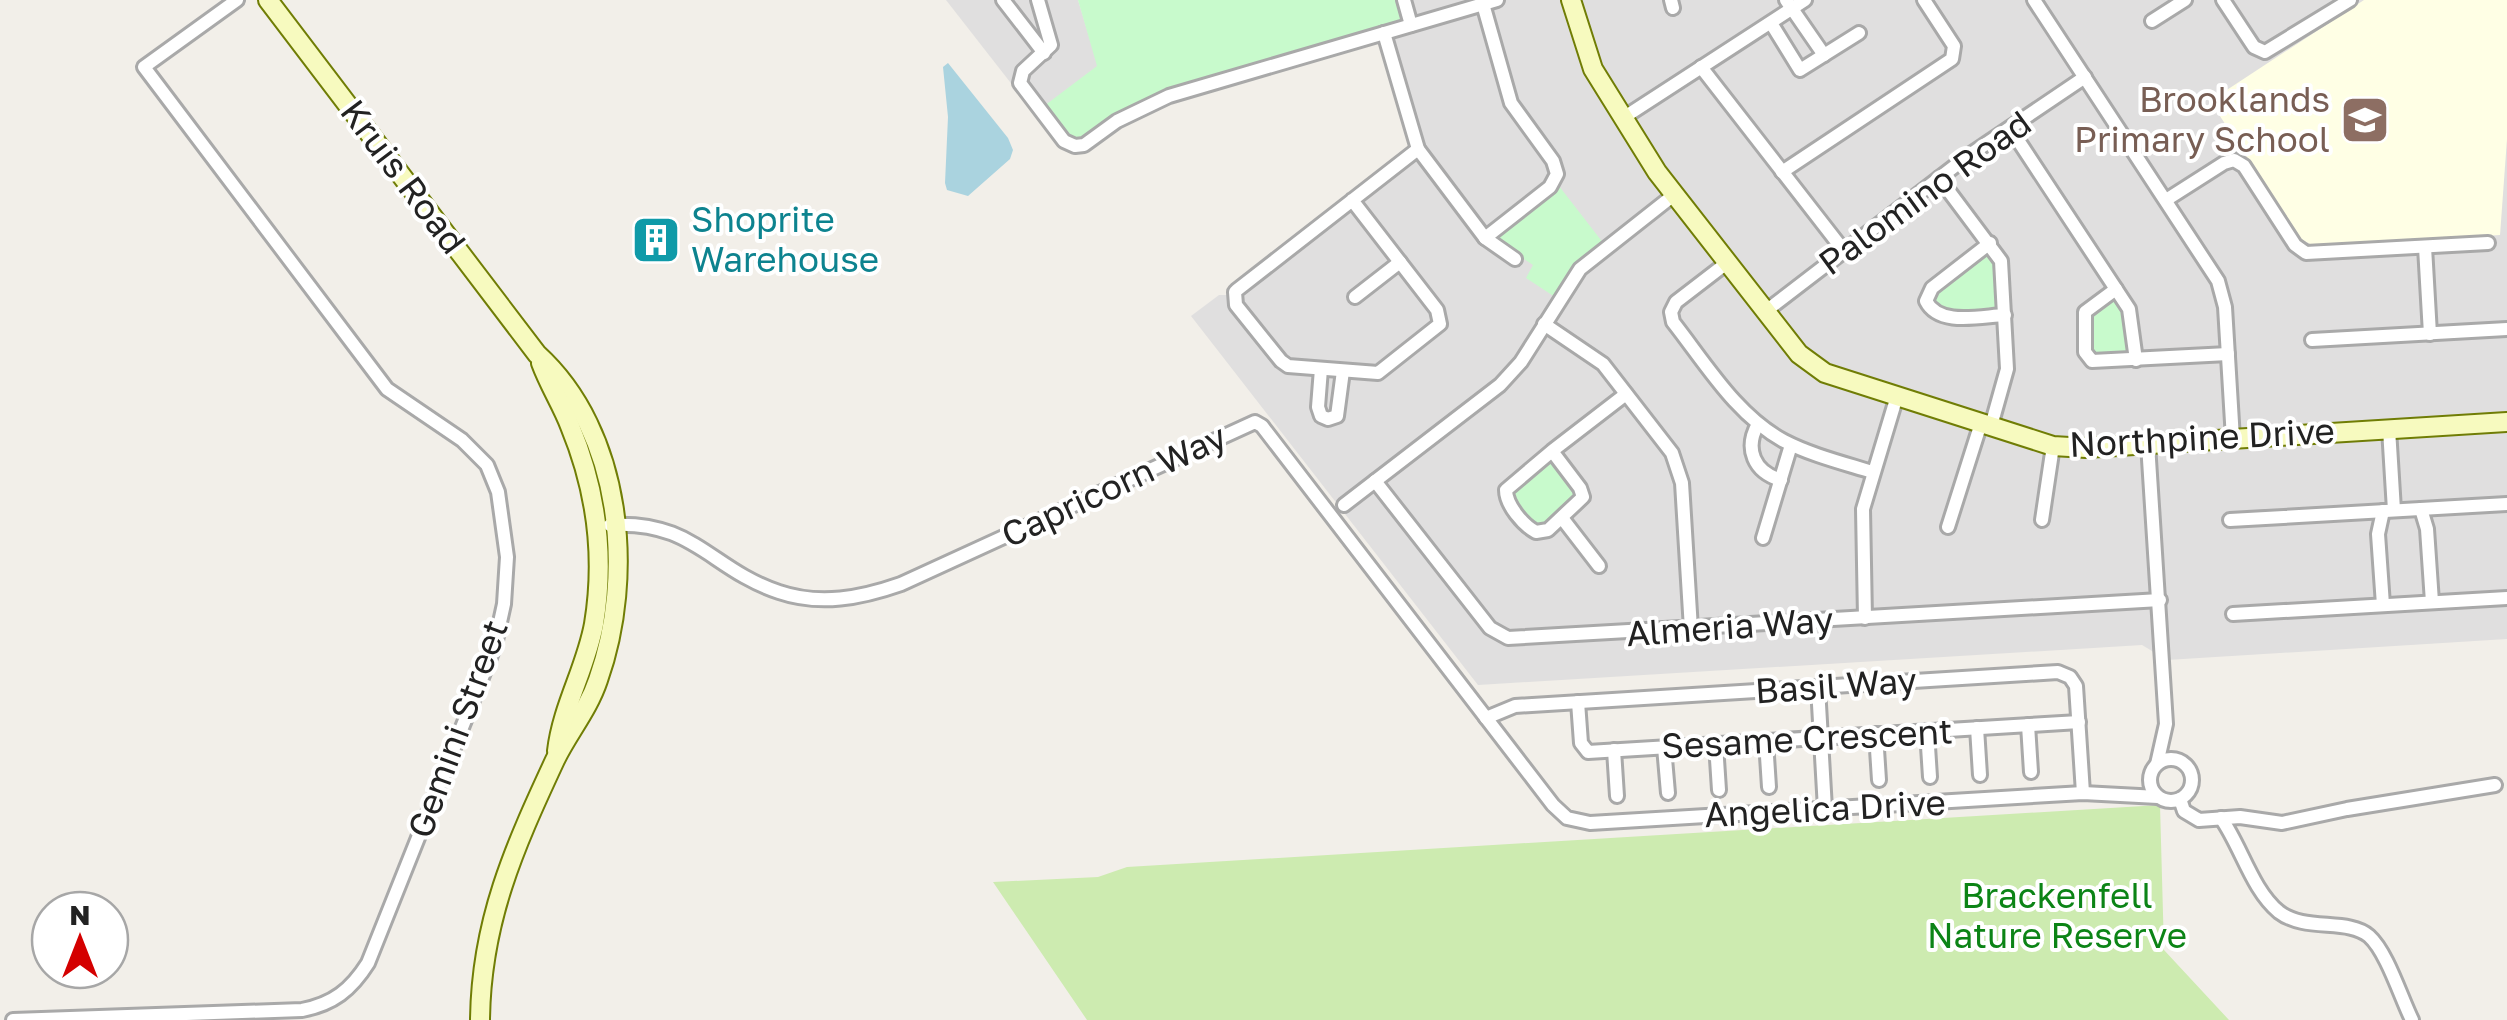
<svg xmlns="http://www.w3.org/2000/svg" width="2507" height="1020" font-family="'Golos Text',sans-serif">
<rect width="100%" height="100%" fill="#f2efe9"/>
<g fill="#e0dfdf">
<polygon points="946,0 1078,0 1098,66 1035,114"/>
<polygon points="1403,0 2507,0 2507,639 2167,660 2142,645 1478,685 1191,316 1219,295 1235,295 1418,151 1383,32 1410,24"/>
</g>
<polygon fill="#ffffe5" points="2364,0 2507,0 2507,139 2500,235 2314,246 2301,239 2210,101"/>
<polygon fill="#cdebb0" points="2160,805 2164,950 2229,1020 1087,1020 993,882 1098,877 1127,867"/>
<g fill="#c8facc">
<polygon points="1078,0 1401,0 1403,17 1400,23 1168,92 1079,142 1071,141 1044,106 1097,66"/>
<polygon points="1559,186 1604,244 1555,297 1526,278 1533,265 1498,242 1496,237"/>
<polygon points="1986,254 1995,258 1997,306 1993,310 1950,313 1932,303 1933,292"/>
<polygon points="2113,299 2126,313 2129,352 2099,359 2089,350 2088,320 2092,309"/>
<path d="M1549,461l28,29 -2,13 -33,24c-15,-4 -29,-20 -32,-35z"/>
</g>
<polygon fill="#aad3df" points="948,63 1008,138 1013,150 1010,159 968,196 947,190 945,183 948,117 943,67"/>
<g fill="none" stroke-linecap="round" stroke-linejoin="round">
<g stroke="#a9a9a9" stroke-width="18">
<g id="street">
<polyline points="1003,0 1044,53"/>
<polyline points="1038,0 1051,45 1023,71 1020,83 1064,141 1075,146 1084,145 1117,121 1169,96 1497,0"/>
<polyline points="1404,0 1411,25"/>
<polyline points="1671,0 1673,8"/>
<polyline points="1786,0 1824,55"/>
<polyline points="2034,0 2218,281 2225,307 2233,439"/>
<polyline points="2223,0 2254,47 2265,52 2350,0"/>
<polyline points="1483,4 1511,103 1553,161 1557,174 1550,187 1485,238"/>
<polyline points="2152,21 2185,0"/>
<polyline points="1771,23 1800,70 1859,33"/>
<polyline points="1384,33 1418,149 1485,238 1515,259"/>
<polyline points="1701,67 1844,251"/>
<polyline points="1623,118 1805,0"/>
<polyline points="2010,128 2129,309 2136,360"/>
<polyline points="1782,172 1952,59 1954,46 1924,0"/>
<polyline points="1939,178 2001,261 2007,369 1991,426"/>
<polyline points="1352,200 1437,310 1440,324 1378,373 1288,366 1281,361 1236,305 1235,292 1237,290 1418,149"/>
<polyline points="2166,200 2224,163 2234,160 2244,166 2295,245 2306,253 2488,243"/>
<path d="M1990,243l-58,45 -6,13c13,26 55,15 79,14"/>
<polyline points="2425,247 2430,334"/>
<path d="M1728,262l-52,40 -5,10 2,10c33,42 63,93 111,119 27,14 59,22 88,31"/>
<polyline points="2116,289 2085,312 2085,352 2092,361 2228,354"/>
<polyline points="1355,297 1400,262"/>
<polyline points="1766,311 1968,156 2085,77"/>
<polyline points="1544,324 1603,364 1672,453 1682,483 1691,629"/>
<polyline points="2312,340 2507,329"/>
<polyline points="1321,369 1318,407 1321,416 1328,419 1337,416 1343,371"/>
<path d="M1758,424c-14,25 -4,48 23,56"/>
<polyline points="2389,429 2394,510"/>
<polyline points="2148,444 2166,724 2157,764"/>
<path d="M1552,451l-46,39c0,15 17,35 30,42l12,-2 35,-33 -3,-9 -28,-37 74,-57"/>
<polyline points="1375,481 1490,628 1508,638 2160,600"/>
<polyline points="1344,505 1500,385 1521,362 1580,269 1675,194"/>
<polyline points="2421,509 2427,529 2432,602"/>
<polyline points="2383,511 2378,534 2383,605"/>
<polyline points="1562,518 1599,566"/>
<polyline points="2042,520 2053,446"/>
<polyline points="2230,520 2507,504"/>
<path d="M610,525c84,-5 100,44 169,67 41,14 82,6 122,-8l354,-162 7,4 291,379 14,13 23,5 493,-30 75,4"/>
<polyline points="1948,527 1981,423"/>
<polyline points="1763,538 1791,445"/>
<polyline points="2233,614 2507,598"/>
<polyline points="1865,618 1863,509 1897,396"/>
<polyline points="1818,687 1825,809"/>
<polyline points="1578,702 1581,743 1588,752 2079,722"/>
<polyline points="1486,718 1515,706 2058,672 2070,677 2076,686 2083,793"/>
<polyline points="2028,725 2031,772"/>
<polyline points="1977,728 1980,775"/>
<polyline points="1927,731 1930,777"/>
<polyline points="1876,734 1879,780"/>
<polyline points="1766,741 1769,787"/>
<polyline points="1716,744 1719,790"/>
<polyline points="1664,747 1668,793"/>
<polyline points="1614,750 1617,796"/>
<circle cx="2171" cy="780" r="21"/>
<polyline points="2180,799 2184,811 2199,820 2240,817 2282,823 2347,809 2495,785"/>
<path d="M2221,818c20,28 31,72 58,94 26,20 69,6 90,24 18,16 32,62 43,84"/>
<path d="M13,1020l289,-10c31,-6 49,-20 66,-47l127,-318 9,-41 3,-47 -9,-65 -11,-27 -25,-25 -75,-51 -243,-322 93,-67"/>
</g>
</g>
<g stroke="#707d05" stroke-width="22">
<g id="secondary">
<path d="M268,0l269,354c86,78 98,222 61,326 -10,30 -30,53 -43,80 -41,88 -74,162 -75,260"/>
<polyline points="1571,0 1593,69 1657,172 1799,354 1825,373 2053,446 2086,448 2507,422"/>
<path d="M541,363c8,22 21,42 29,63 26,63 35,131 24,198 -8,44 -32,83 -37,127"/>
</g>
</g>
<use href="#street" stroke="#fff" stroke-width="12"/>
<use href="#secondary" stroke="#f7fabf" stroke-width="18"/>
</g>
<defs>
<g id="school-square" transform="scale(2.5)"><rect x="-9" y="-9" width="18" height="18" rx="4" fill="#8d6e63" stroke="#fff"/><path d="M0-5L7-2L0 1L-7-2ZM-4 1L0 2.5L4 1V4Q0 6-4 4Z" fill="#fff"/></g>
<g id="building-square" transform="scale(2.5)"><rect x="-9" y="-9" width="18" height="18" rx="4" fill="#0f9aa8" stroke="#fff"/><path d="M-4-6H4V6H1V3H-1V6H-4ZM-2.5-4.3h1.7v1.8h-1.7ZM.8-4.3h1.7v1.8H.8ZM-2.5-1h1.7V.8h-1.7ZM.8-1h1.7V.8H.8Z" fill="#fff"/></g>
</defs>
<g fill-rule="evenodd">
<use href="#school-square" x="2365" y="120"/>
<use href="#building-square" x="656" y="240"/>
</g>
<g text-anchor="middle" stroke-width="8" stroke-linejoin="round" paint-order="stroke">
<g font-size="35" fill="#785e54" stroke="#fff" text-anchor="end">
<text x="2330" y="112">Brooklands<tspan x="2330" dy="40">Primary School</tspan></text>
</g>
<g font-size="35" fill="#222" stroke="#fff">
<text transform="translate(403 177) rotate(53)" y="12">Kruis Road</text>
<text transform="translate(1925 193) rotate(-36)" y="12">Palomino Road</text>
<text transform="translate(2202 438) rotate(-3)" y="12">Northpine Drive</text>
<text transform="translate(1114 486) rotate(-25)" y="12">Capricorn Way</text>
<text transform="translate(1730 627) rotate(-4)" y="12">Almeria Way</text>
<text transform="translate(1836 686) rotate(-4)" y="12">Basil Way</text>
<text transform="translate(458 729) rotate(-70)" y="12">Gemini Street</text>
<text transform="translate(1807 739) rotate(-3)" y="12">Sesame Crescent</text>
<text transform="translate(1825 809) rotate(-3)" y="12">Angelica Drive</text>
</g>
<g font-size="35" fill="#0d838f" stroke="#fff" text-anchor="start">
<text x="691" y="232">Shoprite<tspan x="691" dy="40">Warehouse</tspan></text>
</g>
<g font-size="35" fill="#0c8416" stroke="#fff">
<text x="2057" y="908">Brackenfell<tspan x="2057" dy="40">Nature Reserve</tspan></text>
</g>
</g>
<g transform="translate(80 940)"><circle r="48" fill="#ffffff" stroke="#a7a7a7" stroke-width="2.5"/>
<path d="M0-8L18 38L0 25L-18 38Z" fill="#d40000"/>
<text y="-15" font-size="28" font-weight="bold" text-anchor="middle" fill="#222222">N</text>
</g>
</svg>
